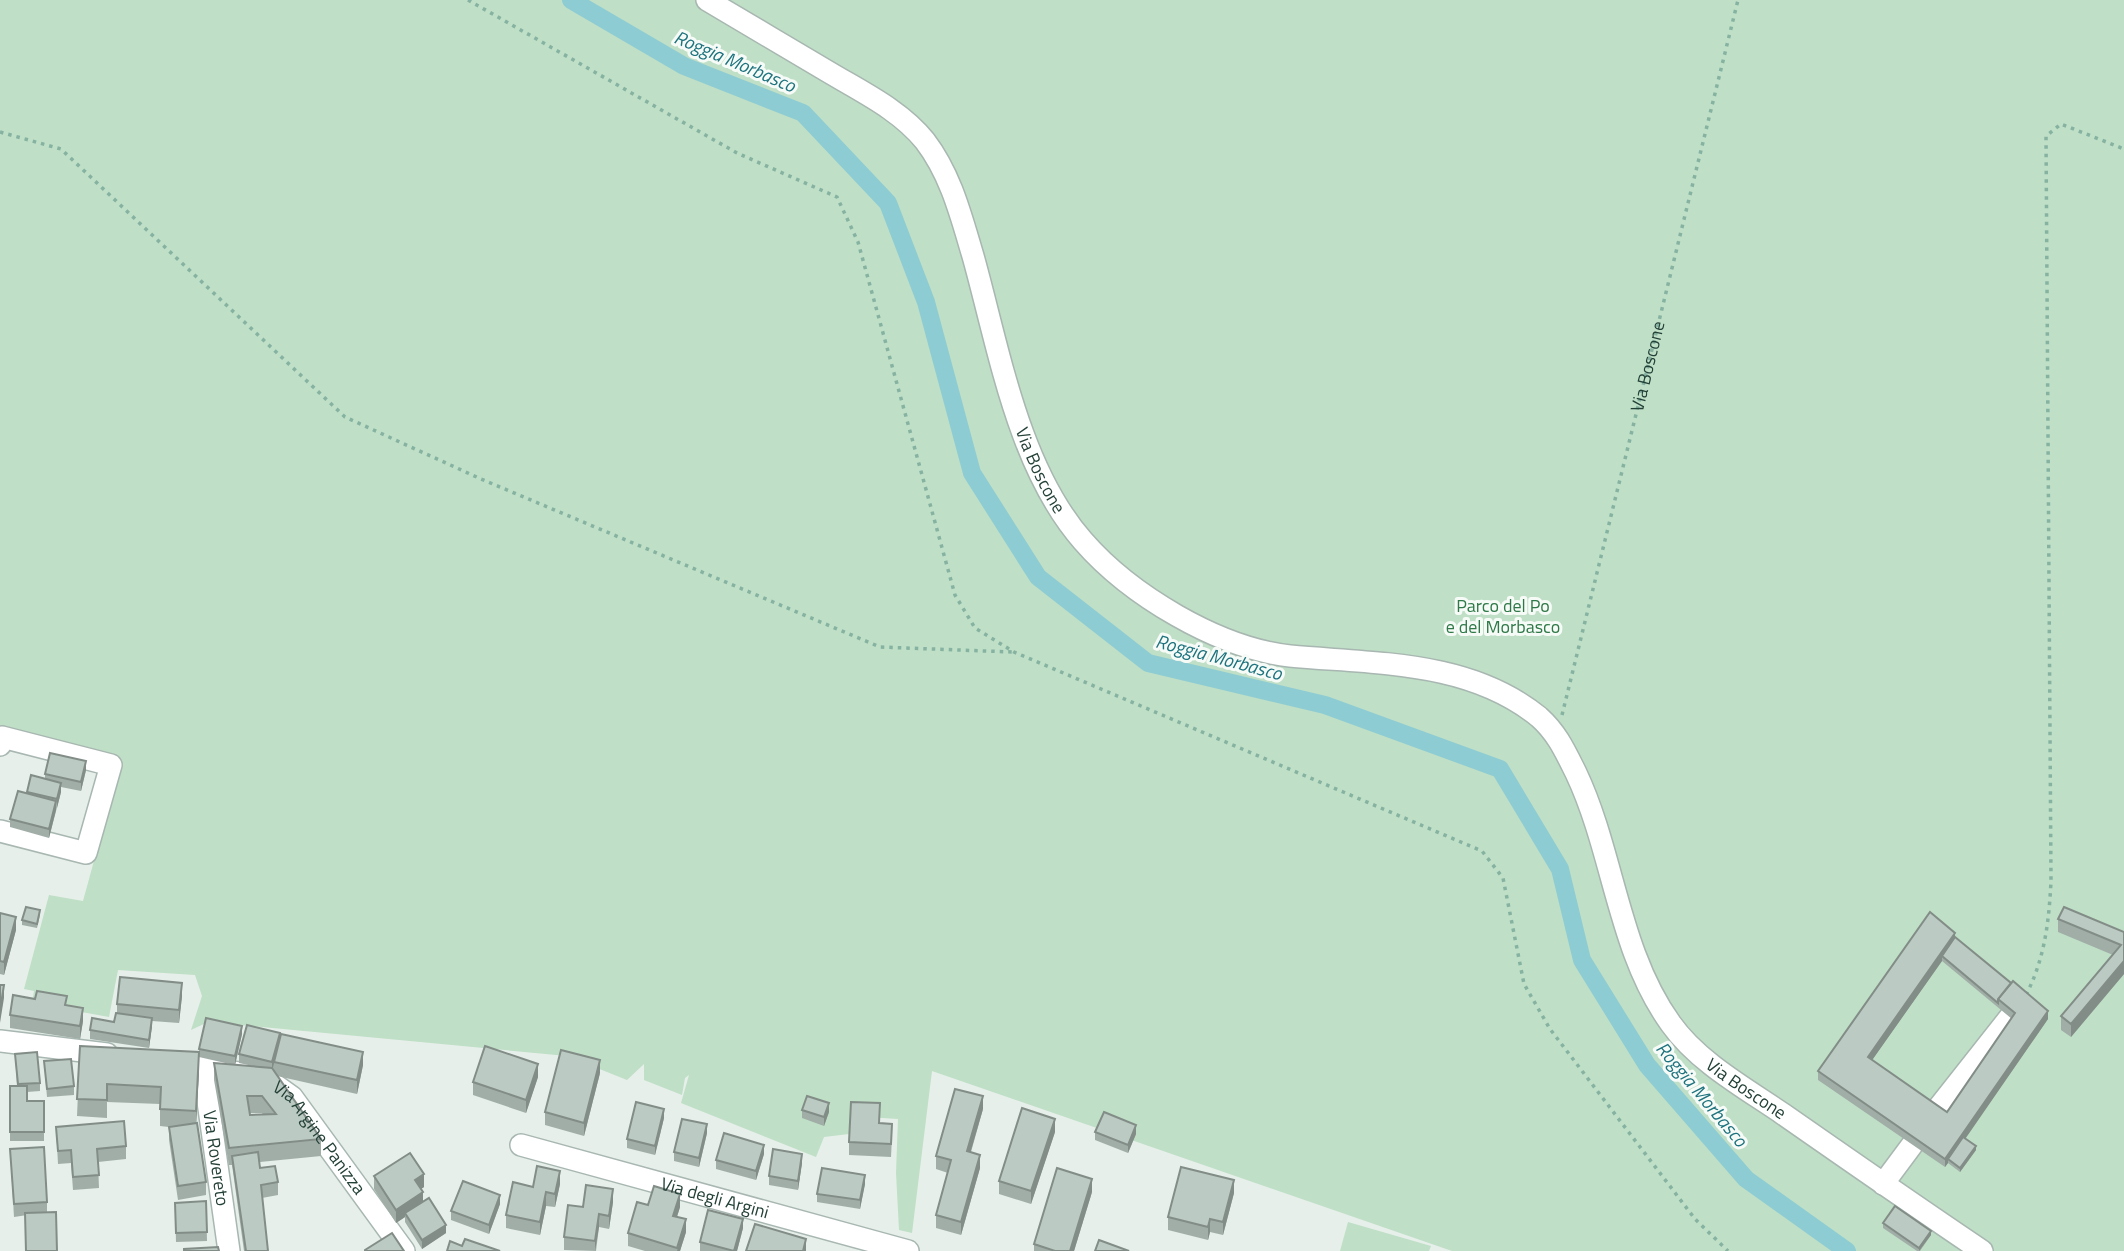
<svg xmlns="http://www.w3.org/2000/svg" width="2124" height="1251" font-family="'Titillium Web',sans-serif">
<rect width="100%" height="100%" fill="#e6efea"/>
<g fill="#bfdfc6">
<polygon points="0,0 2124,0 2124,1251 1452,1251 932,1071 912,1233 899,1230 896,1173 898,1119 851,1116 849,1134 824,1137 816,1157 681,1103 689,1075 685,1078 682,1095 644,1080 644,1064 627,1080 567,1056 208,1022 191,1030 202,996 195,975 118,970 109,1017 32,1003 34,991 24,989 49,895 83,901 120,766 0,735"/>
<polygon points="1348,1222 1431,1246 1429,1251 1340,1251"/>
</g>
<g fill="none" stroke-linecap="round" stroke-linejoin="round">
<polyline stroke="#8eccd3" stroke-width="18" points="571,0 684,66 803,113 888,203 926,302 972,473 1038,577 1148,663 1325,705 1500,769 1560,869 1582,960 1647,1065 1746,1179 1847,1251"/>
<g stroke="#a8b7b1" stroke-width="24">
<g id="minor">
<path id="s2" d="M707,0c42,25 83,49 125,74 32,19 69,37 93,67 26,34 36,75 48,115 26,93 45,211 110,285 47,54 135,107 207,115 85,8 179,4 249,61 18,16 26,34 37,56 38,80 42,178 95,251 27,38 74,64 112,90 66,46 132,92 199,137"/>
<polyline points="0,745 2,737 111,765 86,853 0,831"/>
<polyline points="0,1041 107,1054"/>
<path id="s3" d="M170,1062l94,15 28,20 112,154"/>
<path id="s4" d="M203,1066l26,185"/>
<polyline points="1935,1112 2010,1017"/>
<path id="s5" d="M521,1145l387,106"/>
<polyline points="1883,1184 1912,1145"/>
</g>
</g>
<g stroke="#86b2a2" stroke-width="3.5" stroke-dasharray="3.5 5" stroke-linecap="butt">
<polyline points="468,0 737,153 837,197 858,242 955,595 975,628 1014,652 1482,851 1503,878 1524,984 1550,1029 1695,1219 1728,1251"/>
<polyline points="0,132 61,149 345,417 481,479 880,647 1012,652"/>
<path id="s1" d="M1562,715l176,-715"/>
<path d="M2026,995c19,-37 23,-74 25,-114l-5,-745 15,-12 63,25"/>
</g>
<use href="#minor" stroke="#fff" stroke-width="21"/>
</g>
<g fill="#a1aea8" fill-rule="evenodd">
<polygon points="86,770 81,791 61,787 61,792 49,838 10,827 10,819 27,793 31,775 45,779 45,774"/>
<polygon points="0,913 16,930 4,975 0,974"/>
<polygon points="40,915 37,928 22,925 22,920"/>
<polygon points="2058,919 2124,932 2124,974 2071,1037 2061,1030 2061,1016 2113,955 2058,932"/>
<path d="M1955,937l93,82 -83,119 11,12 -16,22 -12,-9 -3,4 -127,-87v-9zM1942,961l70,58 -65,93 -75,-52z"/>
<polygon points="182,996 179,1023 152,1021 149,1048 90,1039 90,1030 114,1022 117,1013 117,1004"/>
<polygon points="67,1006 83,1021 80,1039 10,1028 10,1015"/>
<path d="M242,1034l-7,31 18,1 -14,-3v-9l41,-16 83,27 -6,29 -80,-18 44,63v17l-61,6v6l18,14v13l-16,3 6,53h-24l-12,-86h-3l-15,-85v-17l20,2 -35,-8v-8zM250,1113h12l1,2h-13z"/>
<polygon points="80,1046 199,1070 196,1123 206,1182 206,1195 178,1200 169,1140 169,1127 160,1126 160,1104 107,1102 107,1118 77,1116"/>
<polygon points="15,1054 40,1083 40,1091 27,1092 27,1101 44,1101 44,1141 10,1141 10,1086 17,1086"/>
<polygon points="44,1061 74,1086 74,1095 47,1097"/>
<polygon points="600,1073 584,1136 545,1125 545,1112"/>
<polygon points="538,1077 526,1113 473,1095 473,1082"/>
<polygon points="983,1109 971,1152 980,1168 961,1235 936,1228 936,1215 948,1173 936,1169 936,1156"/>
<polygon points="802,1110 829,1112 824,1126 802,1118"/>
<polygon points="664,1118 655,1155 627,1148 627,1139"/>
<polygon points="880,1123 892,1137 891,1157 849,1155 849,1142"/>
<polygon points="56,1127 126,1146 126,1159 98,1162 99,1188 73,1190 71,1163 58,1164"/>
<polygon points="1055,1132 1031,1204 999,1194 999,1181"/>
<polygon points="1095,1132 1136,1134 1128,1153 1095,1140"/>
<polygon points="707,1133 699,1167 674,1161 674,1152"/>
<polygon points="10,1149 47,1202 47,1212 14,1217"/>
<polygon points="764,1154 756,1180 716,1169 716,1160"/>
<polygon points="802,1163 798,1190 769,1185 769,1176"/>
<polygon points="374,1176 424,1187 421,1189 423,1202 446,1233 422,1249 405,1222 405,1217 396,1223 374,1189"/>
<polygon points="560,1184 555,1207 546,1206 540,1235 506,1228 506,1215 533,1187"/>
<polygon points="865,1184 860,1209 817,1202 817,1194"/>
<polygon points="1092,1192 1074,1251 1034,1251 1034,1244"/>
<polygon points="1234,1193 1223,1235 1210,1232 1208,1240 1168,1230 1168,1217"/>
<polygon points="206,1201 207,1241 176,1242 175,1203"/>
<polygon points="613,1202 609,1229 599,1227 596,1251 564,1250 564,1237 583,1207"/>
<polygon points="500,1204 489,1234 451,1220 451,1211"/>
<polygon points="648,1205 680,1207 677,1217 686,1232 680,1251 645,1251 628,1246 628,1233"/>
<polygon points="1883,1223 1931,1235 1920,1251 1917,1251 1883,1228"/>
<polygon points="743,1228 737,1251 700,1251 700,1242"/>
</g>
<g fill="#838d88">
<polygon points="86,761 86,770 81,791 81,782"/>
<polygon points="61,783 61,792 57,808 57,799"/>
<polygon points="56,801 56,810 49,838 49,829"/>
<polygon points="16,917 16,930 4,975 4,962"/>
<polygon points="1955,933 1955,942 1942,956 1942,961 1868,1066 1868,1057"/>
<polygon points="2124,961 2124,974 2071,1037 2071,1024"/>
<polygon points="182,983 182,996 179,1023 179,1010"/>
<polygon points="4,985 4,998 0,1023 0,1010"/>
<polygon points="83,1008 83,1021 80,1039 80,1026"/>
<polygon points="2048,1011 2048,1019 1950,1161 1948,1159 1948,1163 1945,1167 1945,1159"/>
<polygon points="152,1018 152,1027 149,1048 149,1040"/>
<polygon points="242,1026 242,1034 235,1065 235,1056"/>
<polygon points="280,1033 280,1042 272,1071 272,1062"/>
<polygon points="199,1052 199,1070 196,1128 196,1111"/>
<polygon points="363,1052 363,1065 357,1094 357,1080"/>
<polygon points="600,1060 600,1073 584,1136 584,1123"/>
<polygon points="538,1064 538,1077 526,1113 526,1100"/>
<polygon points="983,1096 983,1109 967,1164 967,1151"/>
<polygon points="829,1103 829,1112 824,1126 824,1117"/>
<polygon points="664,1109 664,1118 655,1155 655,1146"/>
<polygon points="1055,1119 1055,1132 1031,1204 1031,1191"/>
<polygon points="707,1124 707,1133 699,1167 699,1158"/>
<polygon points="1136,1125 1136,1134 1128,1153 1128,1145"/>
<polygon points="764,1145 764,1154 756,1180 756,1171"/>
<polygon points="1976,1146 1976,1150 1960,1172 1960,1168"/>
<polygon points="802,1154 802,1163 798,1190 798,1181"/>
<polygon points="980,1155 980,1168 961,1235 961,1222"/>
<polygon points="560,1171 560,1184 555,1207 555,1194"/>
<polygon points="424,1174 424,1187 415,1193 415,1180"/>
<polygon points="865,1175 865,1184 860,1209 860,1200"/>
<polygon points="1092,1179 1092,1192 1074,1251 1070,1251"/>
<polygon points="1234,1180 1234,1193 1223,1235 1223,1222"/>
<polygon points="613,1189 613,1202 609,1229 609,1216"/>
<polygon points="423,1192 423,1205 405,1213 405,1217 396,1223 396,1210"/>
<polygon points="546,1192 546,1206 540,1235 540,1222"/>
<polygon points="680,1194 680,1207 673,1229 673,1216"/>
<polygon points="500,1195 500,1204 489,1234 489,1225"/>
<polygon points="599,1214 599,1227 595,1251 595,1241"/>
<polygon points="686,1219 686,1232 680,1251 677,1251"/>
<polygon points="743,1219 743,1228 737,1251 734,1251"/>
<polygon points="1210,1219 1210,1232 1208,1240 1208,1227"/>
<polygon points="446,1225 446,1233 422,1249 422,1240"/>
<polygon points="1931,1231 1931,1235 1919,1251 1919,1248"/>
<polygon points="806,1239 806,1251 803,1251"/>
</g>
<g fill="#bbcac3" stroke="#838d88" stroke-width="2" fill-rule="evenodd">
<polygon points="50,753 86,761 81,782 45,774"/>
<polygon points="31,775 61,783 57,799 27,792"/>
<polygon points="18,791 56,801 49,829 10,819"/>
<polygon points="26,907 40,910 37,924 22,920"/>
<polygon points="2064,907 2124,932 2124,961 2071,1024 2061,1016 2121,945 2058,919"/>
<polygon points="1930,912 1955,933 1868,1057 1947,1112 2015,1013 1998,999 2013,981 2048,1011 1945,1159 1818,1071"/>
<polygon points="0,913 16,917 4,962 0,961"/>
<polygon points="1955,937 2011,983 1998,999 1998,1003 1942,956"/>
<polygon points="120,977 182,983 179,1010 117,1004"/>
<polygon points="0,985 4,985 0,1010"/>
<polygon points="37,991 67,996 65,1005 83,1008 80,1026 10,1015 13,995 35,999"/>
<polygon points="116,1013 152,1018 149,1040 90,1030 92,1018 114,1022"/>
<polygon points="206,1018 242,1026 235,1056 199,1049"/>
<polygon points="247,1025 280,1033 272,1062 239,1054"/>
<polygon points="281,1034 363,1052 357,1080 274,1062"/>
<polygon points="80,1046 199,1052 196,1111 160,1109 161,1087 107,1084 107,1100 77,1099"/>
<polygon points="485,1046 538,1064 526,1100 473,1082"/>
<polygon points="561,1050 600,1060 584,1123 545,1112"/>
<polygon points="37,1052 40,1083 18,1084 15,1054"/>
<polygon points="71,1059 74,1086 47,1089 44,1061"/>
<path d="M214,1063l58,5 49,71 -92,9zM247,1096h15l14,18 -26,1z"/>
<polygon points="10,1086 27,1086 27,1101 44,1101 44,1132 10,1132"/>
<polygon points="955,1089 983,1096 967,1151 980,1155 961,1222 936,1215 951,1160 936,1156"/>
<polygon points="807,1096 829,1103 824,1117 802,1110"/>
<polygon points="636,1102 664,1109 655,1146 627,1139"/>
<polygon points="851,1102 880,1103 879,1123 892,1124 891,1144 849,1142"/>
<polygon points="1022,1108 1055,1119 1031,1191 999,1181"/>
<polygon points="1104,1112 1136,1125 1128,1145 1095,1132"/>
<polygon points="682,1119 707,1124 699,1158 674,1152"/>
<polygon points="124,1121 126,1146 97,1149 99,1175 73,1177 71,1150 58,1151 56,1127"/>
<polygon points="197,1123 206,1182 178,1186 169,1127"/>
<polygon points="724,1133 764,1145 756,1171 716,1160"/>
<polygon points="1963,1137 1976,1146 1960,1168 1948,1159"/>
<polygon points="44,1147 47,1202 14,1204 10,1149"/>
<polygon points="773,1149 802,1154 798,1181 769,1176"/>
<polygon points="258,1152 260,1168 275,1166 278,1182 261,1185 268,1251 246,1251 232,1156"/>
<polygon points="410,1153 424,1174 415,1180 423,1192 396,1210 374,1176"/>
<polygon points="537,1166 560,1171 555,1194 546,1192 540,1222 506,1215 513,1182 533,1187"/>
<polygon points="1181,1167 1234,1180 1223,1222 1210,1219 1208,1227 1168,1217"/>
<polygon points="822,1168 865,1175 860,1200 817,1194"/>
<polygon points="1057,1168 1092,1179 1070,1251 1055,1251 1034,1244"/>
<polygon points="463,1181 500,1195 489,1225 451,1211"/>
<polygon points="586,1185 613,1189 609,1216 599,1214 595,1241 564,1237 568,1205 583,1207"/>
<polygon points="654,1186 680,1194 673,1216 686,1219 677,1248 628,1233 637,1202 648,1205"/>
<polygon points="429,1198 446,1225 422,1240 405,1213"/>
<polygon points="206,1201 207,1232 176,1233 175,1203"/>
<polygon points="1895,1206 1931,1231 1919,1248 1883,1223"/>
<polygon points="708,1210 743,1219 734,1251 700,1242"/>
<polygon points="56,1212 57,1251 26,1251 25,1213"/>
<polygon points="755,1224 806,1239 803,1251 746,1251"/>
<polygon points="392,1233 404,1251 365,1251 365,1250"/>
<polygon points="465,1239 500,1251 447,1251 450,1241 462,1246"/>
<polygon points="1099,1240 1129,1251 1095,1251"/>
<polygon points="218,1247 219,1251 184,1251 184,1249"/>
</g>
<g text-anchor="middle" stroke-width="6" stroke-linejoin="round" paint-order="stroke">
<g font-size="18" fill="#244138" stroke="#f7fbf8">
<text dy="6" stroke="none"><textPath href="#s1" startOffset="359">Via Boscone</textPath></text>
<text dy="6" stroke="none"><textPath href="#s2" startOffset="611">Via Boscone</textPath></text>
<text dy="6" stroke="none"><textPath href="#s2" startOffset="1633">Via Boscone</textPath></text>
<text dy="6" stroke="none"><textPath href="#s3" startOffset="178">Via Argine Panizza</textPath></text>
<text dy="6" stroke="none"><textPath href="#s4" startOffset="93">Via Rovereto</textPath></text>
<text dy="6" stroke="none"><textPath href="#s5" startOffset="201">Via degli Argini</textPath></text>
</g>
<g font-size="18" fill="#2e7947" stroke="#f7fbf8">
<text x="1503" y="612">Parco del Po<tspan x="1503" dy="21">e del Morbasco</tspan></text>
</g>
<g font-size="19" font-style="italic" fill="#1d737e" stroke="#f7fbf8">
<text transform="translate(735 61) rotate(23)" y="7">Roggia Morbasco</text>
<text transform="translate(1219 657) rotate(15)" y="7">Roggia Morbasco</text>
<text transform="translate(1702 1094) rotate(50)" y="7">Roggia Morbasco</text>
</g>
</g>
</svg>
